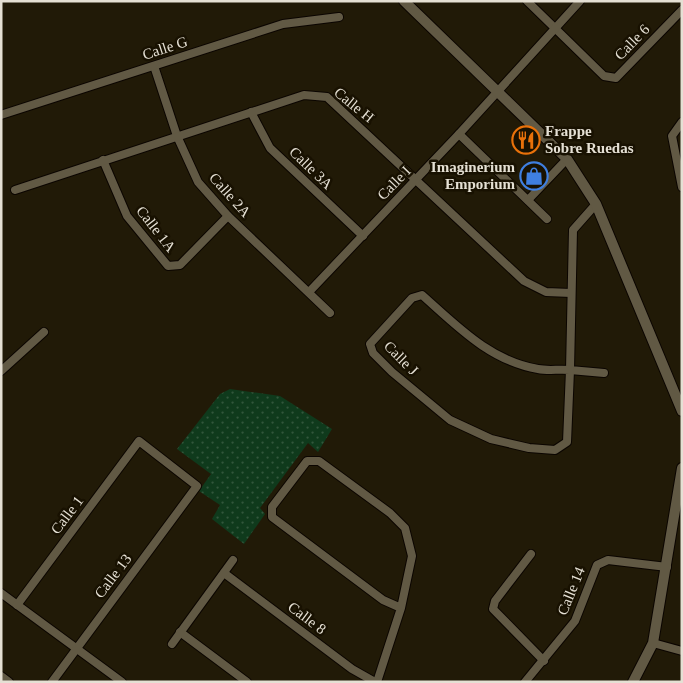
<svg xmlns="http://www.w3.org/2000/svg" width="683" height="683" font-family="Georgia,serif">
<defs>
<pattern id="park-dots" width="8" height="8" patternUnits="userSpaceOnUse" patternTransform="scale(1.25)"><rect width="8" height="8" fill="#0f3a1c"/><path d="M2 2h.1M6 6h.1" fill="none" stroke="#32563c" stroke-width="1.8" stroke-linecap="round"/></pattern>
</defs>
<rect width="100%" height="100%" fill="#211a07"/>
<polygon fill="url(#park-dots)" points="230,389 280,396 332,429 318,452 308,443 260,508 265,514 244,544 212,519 220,505 199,491 211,474 177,449 220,394"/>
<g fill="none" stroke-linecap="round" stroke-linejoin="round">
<g stroke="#0b0500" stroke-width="10">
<g id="minor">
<polyline points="527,1 604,76 616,78 682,10"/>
<polyline points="154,66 177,136 198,182 228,216 330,313"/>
<polyline points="251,112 270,148 363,236"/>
<polyline points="1,115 283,24 339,17"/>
<polyline points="682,122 672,136 682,187"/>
<polyline points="459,134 547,219"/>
<polyline points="103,160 127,216 168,266 180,265 228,216"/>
<polyline points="15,190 304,95 327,97 524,281 546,292 571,293"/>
<polyline points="528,200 567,159"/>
<polyline points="596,204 573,230 570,370 604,373"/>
<polyline points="309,292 459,134 580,1"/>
<path d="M422,295c35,31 68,66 116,74 10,2 21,0 32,1l-3,72 -12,8 -26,-2 -38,-9 -41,-19 -58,-48 -19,-19 -3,-9 42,-46z"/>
<polyline points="1,371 44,332"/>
<polyline points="531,554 495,601 493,609 544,661"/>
<polyline points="224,573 352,669 375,682"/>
<polyline points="1,593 122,682"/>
<polyline points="17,605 139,441 197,486 52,682"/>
<polyline points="180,632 247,682"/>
<polyline points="653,643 682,651"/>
<polyline points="172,644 233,560"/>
<polyline points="1,676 9,682"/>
<polyline points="377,682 401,608 412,556 405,528 390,513 319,461 307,461 272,507 272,517 383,600 401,608"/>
<polyline points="525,682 575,621 597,565 608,560 667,567"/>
</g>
</g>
<g stroke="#0b0500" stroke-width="12">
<g id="tertiary">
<polyline points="404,1 567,159 596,204 682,411"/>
<polyline points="633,682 653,643 682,468"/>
</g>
</g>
<use href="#minor" stroke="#615944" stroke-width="8"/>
<use href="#tertiary" stroke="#615944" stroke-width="10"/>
</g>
<defs>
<g id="restaurant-ring" transform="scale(1.4375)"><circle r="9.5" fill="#181101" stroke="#e8710a" stroke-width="1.5"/><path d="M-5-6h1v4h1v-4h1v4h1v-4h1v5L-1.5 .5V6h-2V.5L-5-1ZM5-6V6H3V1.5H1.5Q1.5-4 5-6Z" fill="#e8710a"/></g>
<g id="shop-ring" transform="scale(1.4375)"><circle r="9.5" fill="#181101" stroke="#3f7fe0" stroke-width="1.5"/><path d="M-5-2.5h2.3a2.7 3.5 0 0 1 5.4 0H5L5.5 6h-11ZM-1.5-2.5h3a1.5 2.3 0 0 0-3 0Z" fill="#3f7fe0"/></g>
</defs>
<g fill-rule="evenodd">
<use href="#restaurant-ring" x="526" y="140"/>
<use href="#shop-ring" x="534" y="176"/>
</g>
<g text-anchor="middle" stroke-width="5" stroke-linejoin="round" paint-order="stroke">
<g font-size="15" fill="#e5e0d4" stroke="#181101">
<text transform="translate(632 42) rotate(-46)" y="5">Calle 6</text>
<text transform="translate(165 48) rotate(-18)" y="5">Calle G</text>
<text transform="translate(354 105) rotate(39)" y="5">Calle H</text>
<text transform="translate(311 168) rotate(44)" y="5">Calle 3A</text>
<text transform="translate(394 183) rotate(-46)" y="5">Calle I</text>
<text transform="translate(230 195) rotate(48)" y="5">Calle 2A</text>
<text transform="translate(156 229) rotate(52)" y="5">Calle 1A</text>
<text transform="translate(401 358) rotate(45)" y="5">Calle J</text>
<text transform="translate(67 515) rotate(-53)" y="5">Calle 1</text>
<text transform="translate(113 576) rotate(-53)" y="5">Calle 13</text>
<text transform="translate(571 591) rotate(-68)" y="5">Calle 14</text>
<text transform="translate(307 618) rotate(37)" y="5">Calle 8</text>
</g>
<g font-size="15" font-weight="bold" fill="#e5e0d4" stroke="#181101" text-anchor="start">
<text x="545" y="136">Frappe<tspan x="545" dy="17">Sobre Ruedas</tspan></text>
<text x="515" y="172" text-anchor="end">Imaginerium<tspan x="515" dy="17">Emporium</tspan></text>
</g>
</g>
<rect width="683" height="683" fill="none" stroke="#e5e0d4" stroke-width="5"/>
</svg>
